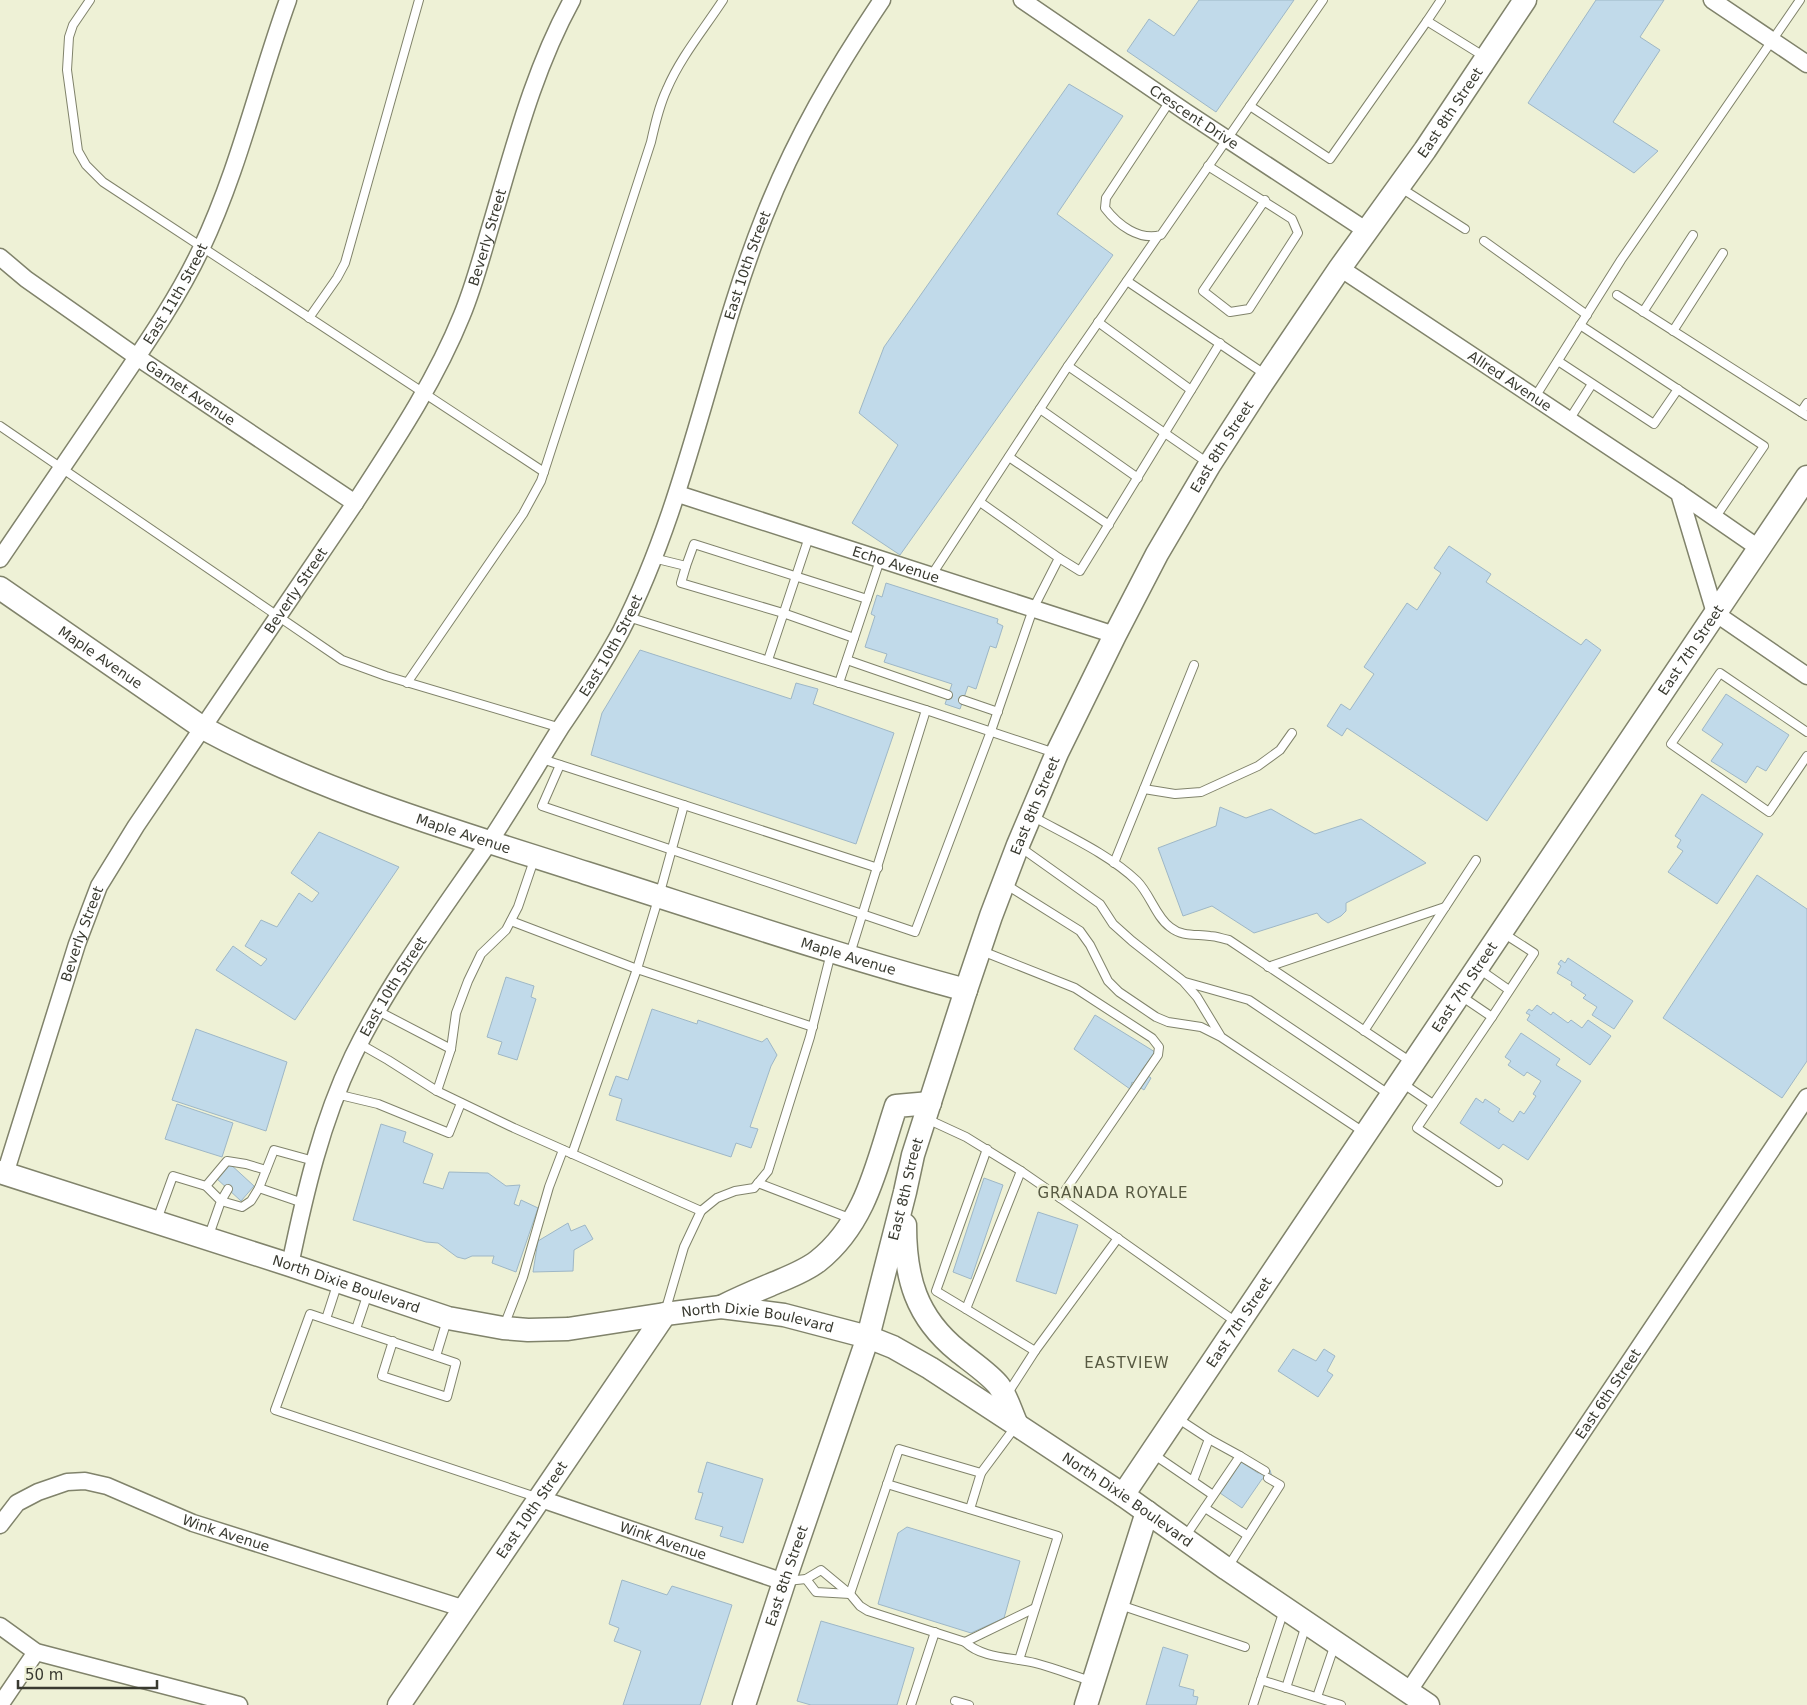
<svg xmlns="http://www.w3.org/2000/svg" width="1807" height="1705" font-family="'DejaVu Sans',sans-serif">
<rect width="100%" height="100%" fill="#eef1d6"/>
<g fill="#c1daea" stroke="#9eb7c6">
<polygon points="1199,0 1294,0 1216,112 1127,51 1149,19 1174,36"/>
<polygon points="1596,0 1664,0 1640,37 1660,50 1613,122 1658,151 1634,173 1528,103"/>
<polygon points="1069,84 1123,116 1057,214 1113,255 900,555 852,523 898,445 859,413 884,347"/>
<polygon points="1449,546 1491,574 1486,582 1581,645 1586,639 1601,650 1487,821 1347,728 1342,736 1327,726 1341,704 1350,710 1374,674 1364,667 1407,603 1417,610 1441,573 1434,568"/>
<polygon points="886,583 998,619 997,623 1003,626 996,648 990,646 976,689 968,686 960,709 945,704 952,684 884,662 887,654 865,647 875,616 871,614 877,595 882,597"/>
<polygon points="640,650 791,699 796,683 818,689 813,704 894,733 856,844 591,755 602,713"/>
<polygon points="1726,694 1789,735 1766,771 1757,766 1746,783 1711,761 1723,744 1702,730"/>
<polygon points="1702,794 1763,834 1717,904 1668,872 1683,851 1677,847 1681,840 1675,836"/>
<polygon points="1220,807 1246,818 1271,809 1315,834 1361,819 1426,863 1346,903 1346,911 1341,916 1328,923 1321,918 1317,913 1254,933 1212,906 1183,916 1158,848 1216,826"/>
<polygon points="319,832 399,867 295,1020 216,970 233,946 261,966 267,959 245,946 261,920 277,927 299,893 312,902 319,893 291,873"/>
<polygon points="1757,875 1807,909 1807,1061 1782,1098 1663,1018"/>
<polygon points="1568,958 1633,1001 1614,1029 1592,1015 1597,1007 1583,998 1586,995 1571,985 1572,982 1557,973 1561,966 1558,964 1561,960 1565,963"/>
<polygon points="506,977 534,986 531,997 536,999 517,1060 498,1054 502,1042 487,1037"/>
<polygon points="1537,1005 1551,1015 1553,1012 1568,1023 1571,1020 1582,1028 1588,1020 1611,1036 1590,1065 1527,1020 1530,1015 1526,1013 1529,1009 1532,1011"/>
<polygon points="652,1009 697,1024 698,1020 762,1042 767,1038 777,1055 771,1066 750,1127 758,1129 751,1148 736,1143 731,1157 616,1120 622,1099 609,1095 616,1076 628,1080"/>
<polygon points="1095,1015 1155,1052 1141,1071 1151,1078 1144,1090 1132,1082 1130,1089 1074,1049"/>
<polygon points="196,1029 287,1062 266,1131 172,1100"/>
<polygon points="1521,1033 1560,1059 1556,1065 1581,1081 1528,1160 1503,1144 1499,1149 1460,1123 1476,1098 1483,1103 1485,1099 1500,1109 1498,1112 1513,1122 1520,1111 1524,1114 1536,1096 1533,1094 1541,1081 1527,1072 1524,1076 1508,1065 1511,1061 1505,1057"/>
<polygon points="177,1104 233,1123 222,1157 165,1139"/>
<polygon points="381,1124 406,1132 403,1142 433,1154 423,1183 443,1189 449,1172 488,1173 506,1186 520,1185 514,1204 519,1206 521,1200 538,1208 516,1272 492,1263 494,1256 472,1256 465,1259 457,1257 438,1243 426,1242 353,1220"/>
<polygon points="229,1163 254,1186 241,1201 216,1178"/>
<polygon points="984,1178 1003,1185 971,1279 953,1272"/>
<polygon points="1038,1212 1078,1225 1056,1294 1016,1281"/>
<polygon points="568,1223 571,1231 585,1225 593,1239 574,1250 573,1271 533,1272 538,1241"/>
<polygon points="1293,1349 1316,1361 1324,1349 1335,1356 1327,1371 1333,1375 1318,1397 1278,1371"/>
<polygon points="707,1462 763,1479 743,1543 720,1536 723,1527 695,1519 703,1493 698,1492"/>
<polygon points="1241,1462 1258,1473 1270,1470 1272,1477 1262,1479 1242,1508 1220,1493"/>
<polygon points="907,1527 1020,1561 1004,1618 971,1633 878,1604 898,1533"/>
<polygon points="622,1580 667,1595 672,1586 732,1605 700,1705 623,1705 641,1651 614,1641 619,1628 609,1624"/>
<polygon points="821,1621 914,1648 897,1705 811,1705 797,1701"/>
<polygon points="1163,1647 1188,1655 1179,1686 1194,1690 1193,1696 1198,1697 1196,1705 1146,1705"/>
</g>
<g fill="none" stroke-linecap="round" stroke-linejoin="round">
<g stroke="#80836b" stroke-width="10">
<g id="lane">
<polyline points="90,0 73,25 69,37 67,70 78,151 86,165 103,182 544,472"/>
<polyline points="1427,21 1441,0"/>
<path d="M1170,101l-64,97 -1,10c13,17 34,33 56,27l162,-235"/>
<polyline points="1250,106 1330,159 1427,21 1485,57"/>
<polyline points="1208,166 1292,219 1298,233 1249,309 1230,312 1203,291 1265,200"/>
<polyline points="1401,188 1465,229"/>
<polyline points="1484,241 1587,315"/>
<polyline points="1127,281 1266,375"/>
<polyline points="1617,295 1807,416"/>
<polyline points="1643,312 1693,235"/>
<polyline points="309,318 337,278 345,263 419,0"/>
<polyline points="1098,322 1191,390"/>
<polyline points="1580,325 1764,446 1715,518"/>
<polyline points="1673,331 1723,253"/>
<polyline points="1558,361 1654,424 1678,389"/>
<polyline points="1068,366 1208,463"/>
<polyline points="1535,397 1621,260 1800,0"/>
<polyline points="1040,409 1138,478"/>
<polyline points="1801,412 1807,403"/>
<polyline points="1569,420 1592,384"/>
<polyline points="0,426 342,660 386,676 561,728"/>
<polyline points="1009,457 1109,525"/>
<polyline points="653,558 686,566 681,583 783,613 854,638"/>
<polyline points="1059,558 1080,571 1220,343"/>
<polyline points="686,566 694,544 867,599"/>
<polyline points="931,576 1068,366 1158,236"/>
<polyline points="628,617 926,710 1055,753"/>
<polyline points="768,660 809,537"/>
<polyline points="847,660 948,695"/>
<path d="M407,683l116,-169 18,-33 110,-339c4,-18 8,-36 16,-53 13,-31 37,-60 56,-89"/>
<polyline points="839,683 880,560"/>
<polyline points="963,700 998,712"/>
<polyline points="1807,732 1720,673 1671,744 1769,812 1807,756"/>
<polyline points="542,759 878,868"/>
<polyline points="560,765 542,806 915,932 991,731 1033,609 1059,558 980,502"/>
<polyline points="1144,789 1175,794 1201,792 1258,766 1280,750 1292,733"/>
<path d="M1032,816c34,19 77,38 105,65 13,13 19,36 33,46 12,10 26,7 40,9 6,0 13,3 19,4l182,122"/>
<polyline points="1020,847 1100,904 1113,924 1132,941 1183,981 1197,997 1220,1035"/>
<polyline points="1114,863 1194,665"/>
<polyline points="1005,884 1080,931 1090,945 1108,981 1119,992 1156,1017 1168,1022 1201,1027 1221,1037 1365,1133"/>
<polyline points="511,921 637,969 659,896 684,805"/>
<polyline points="982,951 1075,988 1152,1038 1159,1047 1158,1055 1060,1198"/>
<polyline points="850,954 926,710"/>
<polyline points="1268,967 1445,907"/>
<polyline points="1479,969 1509,990"/>
<polyline points="1185,982 1249,1000 1390,1095"/>
<polyline points="1461,996 1492,1017 1417,1128 1498,1182"/>
<polyline points="378,1011 451,1049"/>
<polyline points="1492,1017 1534,953 1503,933"/>
<polyline points="1364,1031 1476,860"/>
<polyline points="360,1044 388,1060 437,1091 514,1128 701,1211 717,1198 735,1191 754,1188 768,1171 810,1037 831,953"/>
<polyline points="1402,1083 1433,1104"/>
<polyline points="437,1091 451,1049 456,1013 468,981 481,954 506,930 518,907 534,860"/>
<polyline points="336,1094 378,1104 449,1133 461,1103"/>
<polyline points="927,1119 966,1137 1021,1171 1089,1218 1236,1322"/>
<polyline points="572,1154 637,969 813,1027"/>
<polyline points="1021,1171 966,1309 1035,1351 1118,1238"/>
<polyline points="758,1183 852,1219"/>
<polyline points="206,1186 227,1161 246,1164 266,1170"/>
<polyline points="228,1189 221,1201 242,1207 251,1201 259,1188"/>
<polyline points="303,1203 259,1188 274,1150 314,1161"/>
<polyline points="157,1220 173,1176 206,1186 221,1201 208,1238"/>
<polyline points="966,1309 936,1291 987,1149"/>
<polyline points="665,1312 684,1247 701,1211"/>
<polyline points="326,1319 338,1282"/>
<polyline points="504,1326 523,1277 549,1187 563,1150"/>
<polyline points="356,1329 368,1293"/>
<polyline points="393,1341 382,1376 447,1397 456,1363 310,1314 275,1410 536,1497"/>
<polyline points="436,1356 447,1320"/>
<polyline points="1008,1393 1035,1351"/>
<polyline points="1177,1418 1209,1439 1193,1481"/>
<polyline points="1209,1439 1240,1456"/>
<polyline points="1153,1454 1213,1495"/>
<polyline points="887,1484 1058,1536 1019,1660"/>
<polyline points="1205,1508 1247,1535"/>
<polyline points="970,1509 981,1473"/>
<polyline points="1185,1537 1240,1456 1265,1471"/>
<polyline points="1228,1567 1280,1485 1268,1478"/>
<polyline points="806,1579 816,1592 850,1594"/>
<path d="M787,1581l19,-2 15,-9 29,24 10,12 8,5 97,31c18,17 47,15 70,21 19,5 37,12 56,18"/>
<polyline points="850,1594 899,1449 981,1473 1016,1426"/>
<polyline points="1120,1605 1245,1647"/>
<polyline points="965,1642 1035,1608"/>
<polyline points="1261,1680 1341,1705"/>
<polyline points="1286,1688 1306,1625"/>
<polyline points="1317,1697 1335,1644"/>
<polyline points="955,1701 969,1705"/>
<polyline points="911,1705 935,1632"/>
<polyline points="1253,1705 1284,1610"/>
</g>
</g>
<g stroke="#80836b" stroke-width="19">
<g id="street">
<path id="s1" d="M1022,0l164,112 181,119"/>
<polyline points="1712,0 1807,64"/>
<path id="s2" d="M0,257l26,22 111,78 218,146"/>
<path id="s3" d="M1340,268l339,225 36,120 92,63"/>
<polyline points="1679,493 1760,549"/>
<path id="s4" d="M678,494l437,141"/>
<path id="s5" d="M0,559c36,-53 72,-106 108,-159 33,-49 68,-98 93,-151 38,-80 57,-166 87,-249"/>
<path id="s6" d="M5,1174l72,-230 22,-58 37,-60 219,-323c39,-60 80,-121 107,-188 12,-29 20,-60 29,-90 23,-77 42,-154 81,-225"/>
<path id="s7" d="M290,1265c15,-72 31,-142 63,-209 36,-74 86,-141 133,-209 26,-39 50,-80 75,-120 21,-31 42,-62 60,-96 67,-131 89,-278 143,-414 31,-79 71,-147 118,-217"/>
<path id="s8" d="M541,1499l243,83"/>
<path id="s9" d="M0,1525l17,-22 21,-11 29,-10 18,-1 22,5 86,37 272,86"/>
<polyline points="0,1626 36,1652 239,1705"/>
<path id="s10" d="M1408,1692l399,-595"/>
<polyline points="0,1705 36,1652"/>
</g>
</g>
<g stroke="#80836b" stroke-width="25">
<g id="secondary">
<path id="s11" d="M0,588l203,140c120,65 253,103 383,145 126,40 252,83 380,117"/>
<path id="s12" d="M0,1172l290,93 158,53 55,10 25,2 40,-1 97,-15 56,-7 63,8 84,22 25,10 37,21 87,57 106,70 104,74 201,136"/>
<path d="M905,1225c0,53 11,92 53,126 11,9 33,24 41,35 8,11 12,26 18,39"/>
<path d="M721,1307c16,-8 32,-15 49,-22 16,-7 34,-13 48,-24 49,-39 59,-98 78,-155l34,-3"/>
<path id="s13" d="M1123,1495l684,-1018"/>
<path id="s14" d="M399,1705l266,-391"/>
<path id="s15" d="M744,1705l40,-123 84,-245 37,-145 8,-37 53,-165 25,-74 27,-71 39,-92 58,-118 42,-81 53,-90 49,-76 81,-120 85,-118 100,-150"/>
<polyline points="1086,1705 1147,1512"/>
</g>
</g>
<use href="#lane" stroke="#fff" stroke-width="8"/>
<use href="#street" stroke="#fff" stroke-width="16"/>
<use href="#secondary" stroke="#fff" stroke-width="22"/>
</g>
<g text-anchor="middle" stroke-width="5" stroke-linejoin="round" paint-order="stroke">
<g font-size="14" fill="#393a30" stroke="#eef1d6">
<text dy="5" stroke="none"><textPath href="#s15" startOffset="1756">East 8th Street</textPath></text>
<text dy="5" stroke="none"><textPath href="#s1" startOffset="208">Crescent Drive</textPath></text>
<text dy="5" stroke="none"><textPath href="#s6" startOffset="1062">Beverly Street</textPath></text>
<text dy="5" stroke="none"><textPath href="#s7" startOffset="1109">East 10th Street</textPath></text>
<text dy="5" stroke="none"><textPath href="#s5" startOffset="318">East 11th Street</textPath></text>
<text dy="5" stroke="none"><textPath href="#s3" startOffset="204">Allred Avenue</textPath></text>
<text dy="5" stroke="none"><textPath href="#s2" startOffset="234">Garnet Avenue</textPath></text>
<text dy="5" stroke="none"><textPath href="#s15" startOffset="1351">East 8th Street</textPath></text>
<text dy="5" stroke="none"><textPath href="#s4" startOffset="229">Echo Avenue</textPath></text>
<text dy="5" stroke="none"><textPath href="#s6" startOffset="658">Beverly Street</textPath></text>
<text dy="5" stroke="none"><textPath href="#s7" startOffset="704">East 10th Street</textPath></text>
<text dy="5" stroke="none"><textPath href="#s13" startOffset="1018">East 7th Street</textPath></text>
<text dy="5" stroke="none"><textPath href="#s11" startOffset="122">Maple Avenue</textPath></text>
<text dy="5" stroke="none"><textPath href="#s15" startOffset="946">East 8th Street</textPath></text>
<text dy="5" stroke="none"><textPath href="#s11" startOffset="528">Maple Avenue</textPath></text>
<text dy="5" stroke="none"><textPath href="#s6" startOffset="252">Beverly Street</textPath></text>
<text dy="5" stroke="none"><textPath href="#s11" startOffset="932">Maple Avenue</textPath></text>
<text dy="5" stroke="none"><textPath href="#s13" startOffset="612">East 7th Street</textPath></text>
<text dy="5" stroke="none"><textPath href="#s7" startOffset="299">East 10th Street</textPath></text>
<text dy="5" stroke="none"><textPath href="#s15" startOffset="541">East 8th Street</textPath></text>
<text dy="5" stroke="none"><textPath href="#s12" startOffset="364">North Dixie Boulevard</textPath></text>
<text dy="5" stroke="none"><textPath href="#s12" startOffset="784">North Dixie Boulevard</textPath></text>
<text dy="5" stroke="none"><textPath href="#s13" startOffset="208">East 7th Street</textPath></text>
<text dy="5" stroke="none"><textPath href="#s10" startOffset="359">East 6th Street</textPath></text>
<text dy="5" stroke="none"><textPath href="#s12" startOffset="1204">North Dixie Boulevard</textPath></text>
<text dy="5" stroke="none"><textPath href="#s14" startOffset="236">East 10th Street</textPath></text>
<text dy="5" stroke="none"><textPath href="#s9" startOffset="251">Wink Avenue</textPath></text>
<text dy="5" stroke="none"><textPath href="#s8" startOffset="129">Wink Avenue</textPath></text>
<text dy="5" stroke="none"><textPath href="#s15" startOffset="136">East 8th Street</textPath></text>
</g>
<g font-size="15" letter-spacing="1" fill="#575942" stroke="#eef1d6">
<text x="1113" y="1198">GRANADA ROYALE</text>
<text x="1127" y="1368">EASTVIEW</text>
</g>
</g>
<path d="M18 1680v8h139v-8" fill="none" stroke="#393a30" stroke-width="2.5"/>
<text x="25" y="1680" font-size="15" fill="#393a30" stroke="#eef1d6" stroke-width="4" paint-order="stroke">50 m</text>
</svg>
